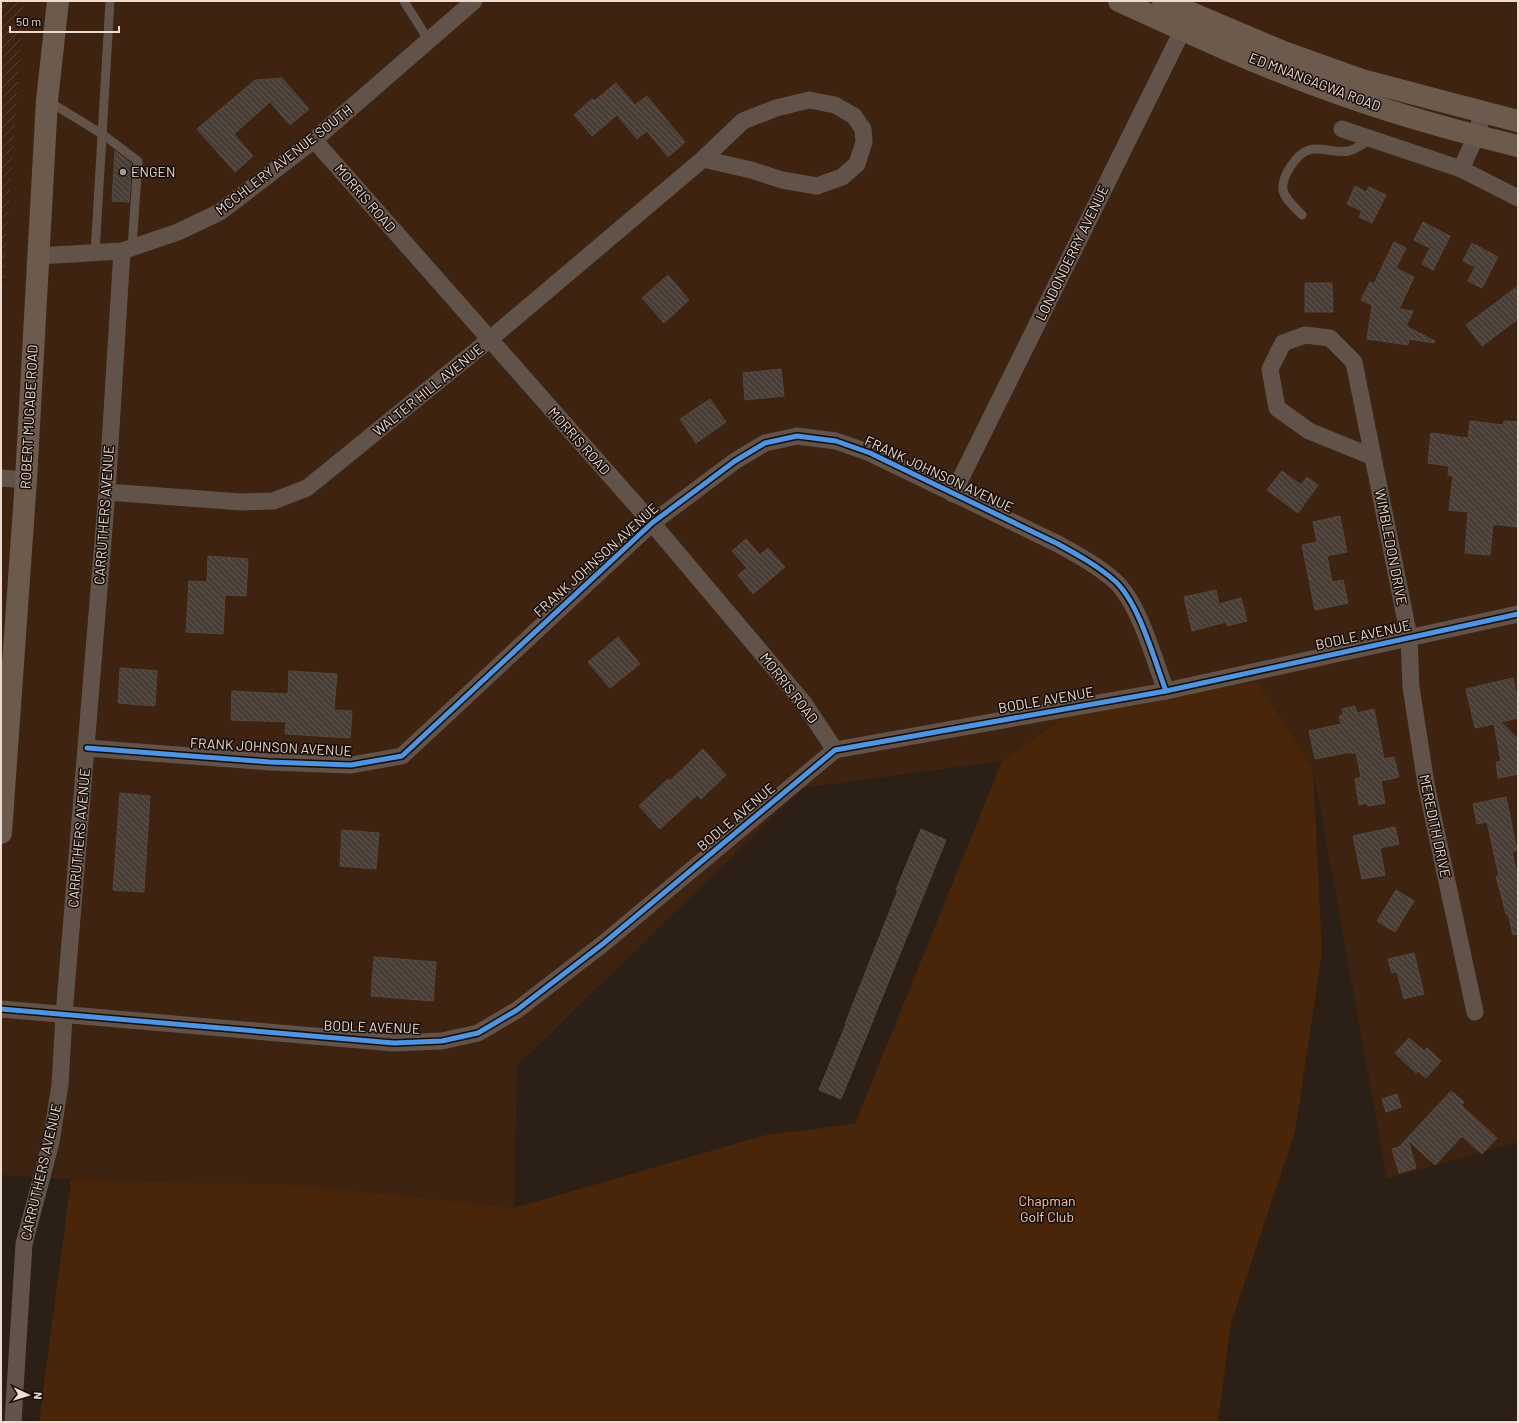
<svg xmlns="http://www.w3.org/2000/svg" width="1519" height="1423" font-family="Barlow,sans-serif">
<defs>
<pattern id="industrial-furrows" width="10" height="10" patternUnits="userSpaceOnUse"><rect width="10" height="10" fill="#3e2310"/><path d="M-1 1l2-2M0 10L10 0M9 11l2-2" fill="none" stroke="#5a4232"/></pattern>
<pattern id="building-back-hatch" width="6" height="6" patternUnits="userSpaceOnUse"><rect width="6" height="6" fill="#483e36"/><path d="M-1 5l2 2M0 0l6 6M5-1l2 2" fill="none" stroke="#635952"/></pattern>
</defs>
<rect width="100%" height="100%" fill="#2c1f16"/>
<polygon fill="#3e2310" points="24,1 1518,1 1518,1142 1387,1179 1313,768 1258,683 1070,713 1002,761 803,788 517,1066 514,1208 1,1175 1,319"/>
<polygon fill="url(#industrial-furrows)" points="1,1 24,1 1,319"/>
<polygon fill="#492609" points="1258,683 1313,768 1322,952 1295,1132 1231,1323 1218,1422 39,1422 71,1180 296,1185 514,1208 766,1135 855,1124 1002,761 1070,713 1163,694"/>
<g fill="url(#building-back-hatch)" stroke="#534941">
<polygon points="282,78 309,109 290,125 270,102 234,134 253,156 235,172 197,129 255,80"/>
<polygon points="616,83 635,105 647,96 685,142 668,157 647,131 637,139 617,115 592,136 574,115 592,99 594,101"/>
<polygon points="115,151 132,164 129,202 112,201"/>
<polygon points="1355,186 1366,192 1369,187 1386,195 1372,223 1359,217 1362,211 1347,204"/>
<polygon points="1423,222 1450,236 1433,270 1422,264 1430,248 1414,240"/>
<polygon points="1394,242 1406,248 1396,268 1414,277 1399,309 1413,311 1406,326 1435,341 1434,343 1409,339 1408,345 1367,339 1372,305 1361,300 1370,282 1374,284"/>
<polygon points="1472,243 1498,257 1482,288 1468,281 1475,267 1463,261"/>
<polygon points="668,275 689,300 664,323 642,298"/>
<polygon points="1305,283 1332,283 1333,312 1305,312"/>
<polygon points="1518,286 1518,319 1482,346 1466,325"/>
<polygon points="781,369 784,396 745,400 743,373"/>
<polygon points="710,399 726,422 696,443 680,419"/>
<polygon points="1470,421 1503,425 1504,421 1518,422 1517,527 1493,524 1490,555 1465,553 1468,512 1449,510 1453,476 1448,475 1449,466 1428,463 1431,433 1468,438"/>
<polygon points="1282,471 1301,485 1307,477 1318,485 1298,513 1267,490"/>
<polygon points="1340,516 1347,552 1327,556 1332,582 1343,580 1348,603 1315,610 1302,545 1317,542 1313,522"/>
<polygon points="746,539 760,555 768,548 785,567 753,594 738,575 747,568 732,551"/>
<polygon points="208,556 248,559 246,596 225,595 223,634 186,632 189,581 207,582"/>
<polygon points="1216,590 1219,604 1241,598 1247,621 1227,626 1226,622 1192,631 1184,597"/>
<polygon points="618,637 640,664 610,688 588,662"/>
<polygon points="120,668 157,671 155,706 118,703"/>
<polygon points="289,671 337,674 334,710 352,711 350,738 285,734 286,722 231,720 232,691 288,694"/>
<polygon points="1513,678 1518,702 1518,718 1501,722 1518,739 1518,774 1498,778 1496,762 1501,761 1494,724 1475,728 1466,689"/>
<polygon points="1355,706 1357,713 1374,709 1384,759 1394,757 1399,777 1381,781 1385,803 1368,806 1367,803 1359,805 1355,779 1361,777 1356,753 1346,753 1315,759 1309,731 1341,724 1339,716 1343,715 1342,709"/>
<polygon points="703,749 726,775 701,799 697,795 660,829 639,806 668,779 670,781"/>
<polygon points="120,793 150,796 144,892 113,890"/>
<polygon points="1506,797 1517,850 1512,852 1518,877 1518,934 1513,935 1508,914 1506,914 1496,876 1499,876 1487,822 1477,824 1473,804"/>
<polygon points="1395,827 1399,844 1380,848 1385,875 1362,879 1353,836"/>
<polygon points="921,829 946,840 841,1099 819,1090 846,1024 845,1024 898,890 896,890"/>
<polygon points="342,830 379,833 376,869 340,866"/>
<polygon points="1396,890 1414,901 1395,932 1377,921"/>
<polygon points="1414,953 1424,994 1404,999 1397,972 1392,973 1388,959"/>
<polygon points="374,957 436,962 433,1001 371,996"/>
<polygon points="1409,1038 1424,1051 1427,1048 1441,1061 1426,1078 1418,1071 1416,1073 1395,1053"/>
<polygon points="1451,1091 1464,1102 1461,1105 1497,1138 1482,1154 1462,1136 1435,1165 1408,1140 1416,1168 1399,1173 1392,1149 1399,1147"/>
<polygon points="1397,1094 1401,1107 1386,1112 1382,1099"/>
</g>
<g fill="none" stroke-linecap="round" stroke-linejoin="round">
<g stroke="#615349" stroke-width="9">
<polyline points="404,1 429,41"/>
<polyline points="48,101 102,134 138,161 132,247"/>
<path d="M1302,215c-6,-7 -17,-15 -19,-25 -2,-13 13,-36 26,-40 13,-4 26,4 40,1 7,-2 15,-8 22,-12"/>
<polyline points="95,253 110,1"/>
</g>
<g stroke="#615349" stroke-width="17">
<polyline points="1342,129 1461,169 1518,198"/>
<polyline points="314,140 652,523 803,702 835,750"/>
<polyline points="1461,169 1476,136 1483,112"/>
<polyline points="38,256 122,251 178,232 220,212 314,140 474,1"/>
<polyline points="1373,457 1309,431 1277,408 1270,369 1283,343 1305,335 1330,338 1354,362 1409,637 1411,687 1426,784 1475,1012"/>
<polyline points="1,478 26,480"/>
<polyline points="107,492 241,502 273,501 307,488 489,340 703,159 743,121 776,108 809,100 835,105 854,116 863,129 864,142 857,164 842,177 817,186 782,180 751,170 703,159"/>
<polyline points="953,494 1188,19"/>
<path d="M87,748l182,14 82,3 51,-9 250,-233 83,-62 30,-18 32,-7 39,5 34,12 188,91c20,11 40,22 57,37 24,22 39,78 51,110"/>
<polyline points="1,1009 394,1043 442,1041 478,1033 517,1010 604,943 835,750 1166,691 1518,614"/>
<polyline points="13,1422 24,1244 51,1142 60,1085 64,1015 107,492 122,251"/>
</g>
<g stroke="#6c5a4d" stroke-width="22">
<path d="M1119,1c66,30 132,61 201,86 64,24 131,43 198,59"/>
<polyline points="1163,1 1281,51 1365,81 1518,121"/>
<polyline points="1,833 26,480 47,100 58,1"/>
</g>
<g stroke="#150b05" stroke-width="8">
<g id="cycleway">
<path d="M87,748l182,14 82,3 51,-9 250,-233 83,-62 30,-18 32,-7 39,5 34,12 188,91c20,11 40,22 57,37 24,22 39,78 51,110"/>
<polyline points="1,1009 394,1043 442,1041 478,1033 517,1010 604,943 835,750 1166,691 1518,614"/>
</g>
</g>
<use href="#cycleway" stroke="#4d94e3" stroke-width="5"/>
</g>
<circle fill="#a89990" stroke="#150b05" stroke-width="1.5" cx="123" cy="172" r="4"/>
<g text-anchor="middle" stroke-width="3" stroke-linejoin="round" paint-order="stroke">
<g font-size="14" fill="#ebdbd1" stroke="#150b05">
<text transform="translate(1315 82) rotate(21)" y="5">ED MNANGAGWA ROAD</text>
<text transform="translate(284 160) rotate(-38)" y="5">MCCHLERY AVENUE SOUTH</text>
<text transform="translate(365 198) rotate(49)" y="5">MORRIS ROAD</text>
<text transform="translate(1072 253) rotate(-64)" y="5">LONDONDERRY AVENUE</text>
<text transform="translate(428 390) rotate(-39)" y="5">WALTER HILL AVENUE</text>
<text transform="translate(29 417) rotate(-87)" y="5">ROBERT MUGABE ROAD</text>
<text transform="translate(579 441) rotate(48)" y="5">MORRIS ROAD</text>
<text transform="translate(939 474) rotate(25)" y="5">FRANK JOHNSON AVENUE</text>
<text transform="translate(104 515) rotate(-86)" y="5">CARRUTHERS AVENUE</text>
<text transform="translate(1391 547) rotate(79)" y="5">WIMBLEDON DRIVE</text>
<text transform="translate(596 560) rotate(-42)" y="5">FRANK JOHNSON AVENUE</text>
<text transform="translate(1363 635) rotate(-12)" y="5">BODLE AVENUE</text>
<text transform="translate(789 688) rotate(52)" y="5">MORRIS ROAD</text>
<text transform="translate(1046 700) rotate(-10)" y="5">BODLE AVENUE</text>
<text transform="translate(271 747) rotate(3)" y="5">FRANK JOHNSON AVENUE</text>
<text transform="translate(736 817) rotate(-40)" y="5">BODLE AVENUE</text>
<text transform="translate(1435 826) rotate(78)" y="5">MEREDITH DRIVE</text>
<text transform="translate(79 838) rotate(-85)" y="5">CARRUTHERS AVENUE</text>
<text transform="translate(372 1027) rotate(2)" y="5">BODLE AVENUE</text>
<text transform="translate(41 1172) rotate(-77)" y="5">CARRUTHERS AVENUE</text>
</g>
<g font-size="14" fill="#ebdbd1" stroke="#150b05" text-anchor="start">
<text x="131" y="177">ENGEN</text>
</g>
<g font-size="14" fill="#fdcdad" stroke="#150b05">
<text x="1047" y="1206">Chapman<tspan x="1047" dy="16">Golf Club</tspan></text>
</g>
</g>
<rect width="1519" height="1423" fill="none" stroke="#ebdbd1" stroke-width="4"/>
<g transform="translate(28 1395) rotate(94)" stroke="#150b05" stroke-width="3" paint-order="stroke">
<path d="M0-3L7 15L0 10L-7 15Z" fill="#ebdbd1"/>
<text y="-6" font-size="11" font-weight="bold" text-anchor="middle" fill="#ebdbd1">N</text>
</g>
<path d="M10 26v6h109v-6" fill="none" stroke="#ebdbd1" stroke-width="2"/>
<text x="16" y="26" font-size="12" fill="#ebdbd1" stroke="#150b05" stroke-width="3" paint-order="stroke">50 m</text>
</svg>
